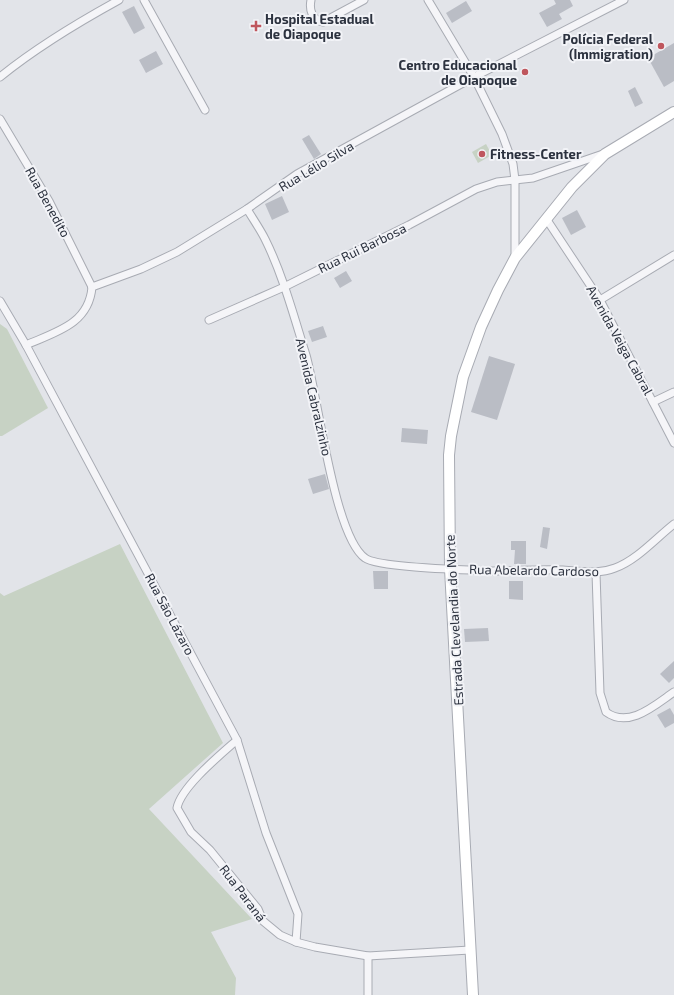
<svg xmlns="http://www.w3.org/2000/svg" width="674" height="995" font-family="'Exo 2',sans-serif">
<rect width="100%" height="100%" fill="#e2e4e9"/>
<g fill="#c7d2c4">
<polygon points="486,144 492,155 478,163 472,152"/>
<polygon points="0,324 7,329 48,408 2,436 0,436"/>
<polygon points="120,544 223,743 149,809 252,919 211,932 236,978 235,995 0,995 0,593 4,596"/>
</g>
<g fill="#babdc5">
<polygon points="554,0 570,0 573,6 559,14 562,19 547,27 539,13 556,4"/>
<polygon points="466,1 472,11 452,23 446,13"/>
<polygon points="134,6 145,28 134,34 122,12"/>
<polygon points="674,43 674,81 664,87 648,58"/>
<polygon points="156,51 163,64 146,73 139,60"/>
<polygon points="635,87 643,103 635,107 628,91"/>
<polygon points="309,135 321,154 314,159 302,139"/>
<polygon points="282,196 289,212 272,220 265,204"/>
<polygon points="577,210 586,227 571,235 562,218"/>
<polygon points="346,271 352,281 340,288 334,278"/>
<polygon points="323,326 327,337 312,342 308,331"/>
<polygon points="489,356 515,364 497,420 471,412"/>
<polygon points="402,428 428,430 427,444 401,442"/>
<polygon points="325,474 329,489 313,494 308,479"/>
<polygon points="543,527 550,528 547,549 540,547"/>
<polygon points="511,541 526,541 526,564 514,564 515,550 511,550"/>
<polygon points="373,571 388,571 388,589 374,589"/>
<polygon points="509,581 523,581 523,600 509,599"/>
<polygon points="488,628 489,641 465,642 464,629"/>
<polygon points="674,661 674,678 669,683 660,674"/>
<polygon points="670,708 674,715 674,723 665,728 657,715"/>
</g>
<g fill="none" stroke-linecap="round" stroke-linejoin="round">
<g stroke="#a8abb3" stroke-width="9">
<g id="street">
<polyline points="144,0 205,110"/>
<path d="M311,0c-2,10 1,20 12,22l41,-22"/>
<polyline points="428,0 474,77 502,134 513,164 515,180 515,258"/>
<path d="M0,77c37,-30 77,-54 119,-77"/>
<polyline points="0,119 49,201 92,287"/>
<path d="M247,209c6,10 13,20 18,30 18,36 29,78 41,116 12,42 28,181 59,203 13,10 107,12 128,13 24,0 47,-2 70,-1 19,1 34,5 52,-2 22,-8 41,-30 59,-44"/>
<polyline points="547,220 600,300 674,443"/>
<polyline points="92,287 141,269 177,252 247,209 297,174 474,77 624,0"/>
<polyline points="600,300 674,255"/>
<polyline points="0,301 26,345 237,740 266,833 298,914 296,942"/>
<polyline points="209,320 284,287 409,225 476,189 497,182 533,178 603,154"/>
<path d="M26,345c30,-13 63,-21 66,-58"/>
<polyline points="653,402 674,392"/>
<path d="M596,573l4,120 6,19c23,17 49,-7 68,-20"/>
<path d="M237,740c-17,15 -56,47 -60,68l14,24 19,18 48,59 5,12 17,14 16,7 19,5 53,9 102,-6"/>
<polyline points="368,956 368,995"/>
</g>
</g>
<g stroke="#a8abb3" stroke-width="12">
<polyline id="secondary" points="473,995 450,569 449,455 451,436 463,377 481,327 498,290 515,258 572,187 605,154 674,112"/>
</g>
<use href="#street" stroke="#f5f5f8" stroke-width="7"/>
<use href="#secondary" stroke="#fff" stroke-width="10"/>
</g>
<g fill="#bf565d" stroke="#f2f3f7" stroke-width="1.5">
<path d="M254 20h4v4h4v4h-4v4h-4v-4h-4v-4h4z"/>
<circle cx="661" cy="46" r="4"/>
<circle cx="525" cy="72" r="4"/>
<circle cx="482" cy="154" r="4"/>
</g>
<g text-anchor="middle" stroke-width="4" stroke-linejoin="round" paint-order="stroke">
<g font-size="13" font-weight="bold" fill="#2c323f" stroke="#f2f3f7" text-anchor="start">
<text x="265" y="24">Hospital Estadual<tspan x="265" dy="15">de Oiapoque</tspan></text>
<text x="653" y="44" text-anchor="end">Polícia Federal<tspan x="653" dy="15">(Immigration)</tspan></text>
<text x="517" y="70" text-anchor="end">Centro Educacional<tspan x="517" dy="15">de Oiapoque</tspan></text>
<text x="490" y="159">Fitness-Center</text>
</g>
<g font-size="13" fill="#2c323f" stroke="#f2f3f7">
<text transform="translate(316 166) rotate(-31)" y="5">Rua Lélio Silva</text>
<text transform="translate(48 202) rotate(61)" y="5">Rua Benedito</text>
<text transform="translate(362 248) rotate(-26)" y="5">Rua Rui Barbosa</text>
<text transform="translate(620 340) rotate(61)" y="5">Avenida Veiga Cabral</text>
<text transform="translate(314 397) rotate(77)" y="5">Avenida Cabralzinho</text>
<text transform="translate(534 570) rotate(1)" y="5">Rua Abelardo Cardoso</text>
<text transform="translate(170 614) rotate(62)" y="5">Rua São Lázaro</text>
<text transform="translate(454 620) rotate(-93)" y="5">Estrada Clevelandia do Norte</text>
<text transform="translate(243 893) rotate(53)" y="5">Rua Paraná</text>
</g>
</g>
</svg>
